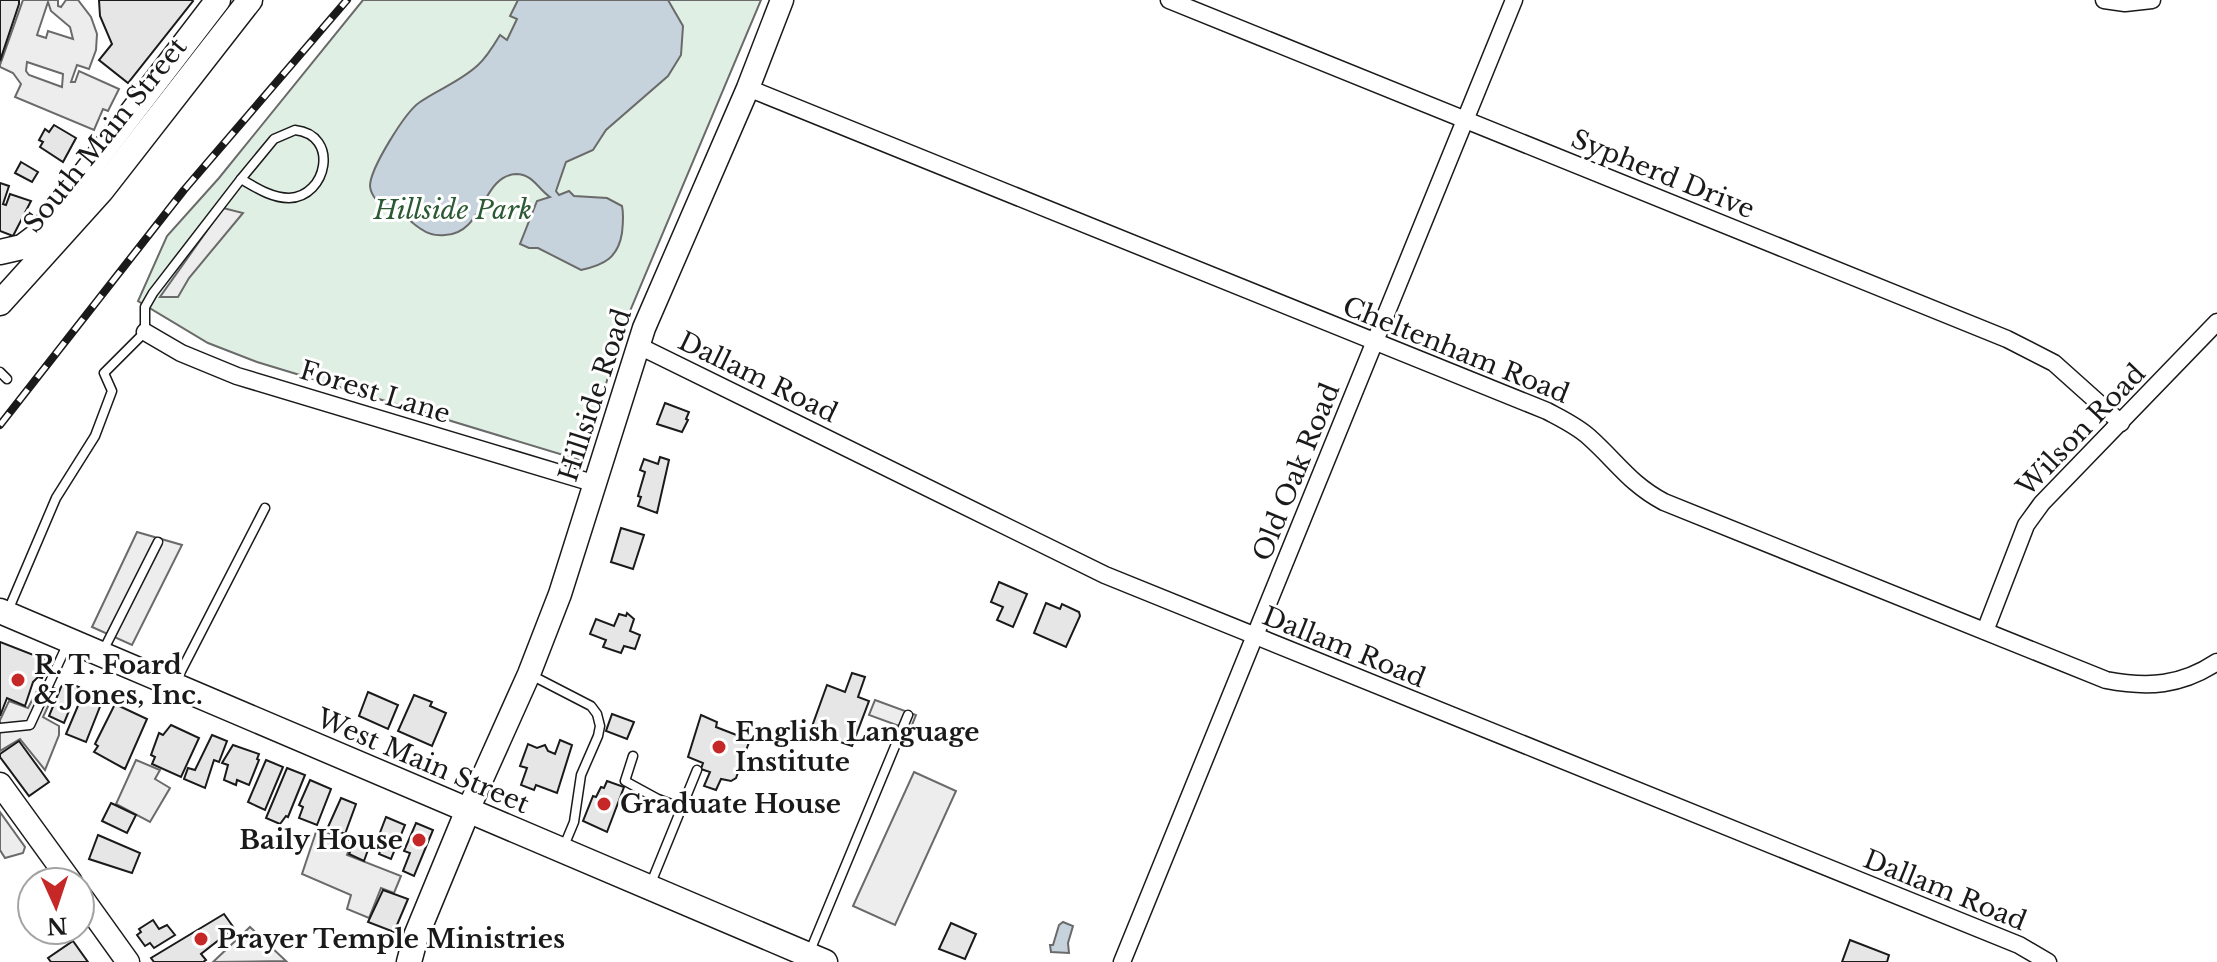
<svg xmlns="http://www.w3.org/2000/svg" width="2217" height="962" font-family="'Libre Baskerville',serif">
<rect width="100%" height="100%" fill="#fff"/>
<polygon fill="#e0efe3" stroke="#6a6a6a" stroke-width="2" points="363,0 761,0 622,330 583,461 257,362 208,343 138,301 167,236 219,178"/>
<g fill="#ededed" stroke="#6a6a6a" stroke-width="2" fill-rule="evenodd">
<path d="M23,0h35v6l3,1 5,-7h12l13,17 6,17 -1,16 -7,19 -12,-4 -6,17h4l4,-11 40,18 -11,22 -5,-2 -9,21 -79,-33 6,-13 -8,-11 -13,-6v-2zM48,2l3,9 19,16 3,12 -25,-8 -2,7 -9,-3zM27,62l36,12 -1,13 -33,-12 -3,-4z"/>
<polygon points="223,208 243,213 189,278 178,297 160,297"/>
<polygon points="137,532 182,545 132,645 92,627"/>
<polygon points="41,683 56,689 43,717 59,726 59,735 45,770 20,739 0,751 0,720 9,701 28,708"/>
<polygon points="875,700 916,715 910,730 869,715"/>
<polygon points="136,760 160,770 155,779 170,788 150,822 116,804"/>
<polygon points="914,772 956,791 895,925 853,906"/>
<polygon points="0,812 25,847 23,853 5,858 0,850"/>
<polygon points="317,829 352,841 347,855 401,876 394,893 381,888 369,918 347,909 351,895 302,874"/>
<polygon points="250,927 286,961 213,962"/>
</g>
<g fill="#c6d2dc" stroke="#6a6a6a" stroke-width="2">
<path d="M518,0h150l15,26 -2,29 -13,21 -62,54 -13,20 -27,12 -10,29 3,4 10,-4 5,5 33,2 15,8c2,9 1,17 0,27 -4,25 -18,32 -41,37l-43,-22h-9l-9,-4 17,-43 13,-4c-12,-8 -17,-23 -34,-23 -35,2 -32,60 -71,61 -9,1 -17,-1 -24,-6 -7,-5 -14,-9 -16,-18h-17c-8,-7 -17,-14 -18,-25 0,-17 35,-74 50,-84 19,-13 41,-21 58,-37 9,-8 16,-20 22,-30l7,5 10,-21 -7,-3z"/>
<polygon points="1063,922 1073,926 1068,943 1069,953 1051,952 1050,945 1053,945 1059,925"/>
</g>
<g fill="#e6e6e6" stroke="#1a1a1a" stroke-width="2">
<polygon points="0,0 19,0 19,4 0,61"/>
<polygon points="99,0 192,0 193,1 128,83 99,60 112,44 100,16"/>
<polygon points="54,125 76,138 63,162 40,147 43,142 39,140 45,129 49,132"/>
<polygon points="21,162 38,172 32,182 15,173"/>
<polygon points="0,183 9,186 3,204 6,205 10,194 31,201 13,236 0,231"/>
<polygon points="665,403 689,412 686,419 688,420 682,432 657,424"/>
<polygon points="660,457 669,460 657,513 638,506 641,497 638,496 645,472 640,470 644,459 658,464"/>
<polygon points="621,528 644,535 633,569 611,562"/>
<polygon points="999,582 1027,594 1013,627 997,620 1003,607 991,602"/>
<polygon points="1046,603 1060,609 1062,604 1079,612 1080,616 1066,647 1034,633"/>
<polygon points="627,613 634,619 630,631 640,635 635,649 624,646 621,653 603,647 606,640 590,634 596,619 614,626 619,614 626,616"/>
<polygon points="0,642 49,661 42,678 38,677 33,682 25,706 7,698 0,716"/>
<polygon points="852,673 865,677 858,697 869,701 852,746 810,732 827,685 845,692"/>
<polygon points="66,682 79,687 64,723 49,716 61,687"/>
<polygon points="368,692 398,705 388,729 359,716"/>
<polygon points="87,693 103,699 86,742 66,734 80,701 83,702"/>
<polygon points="414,695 432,702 430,706 446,713 432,746 398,731"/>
<polygon points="115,704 147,719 125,769 94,752 98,746 95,744"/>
<polygon points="612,714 634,722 627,739 606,731"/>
<polygon points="701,715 717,722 716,727 739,736 743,730 752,734 736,778 731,781 721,779 716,790 704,786 710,772 701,769 703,763 688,757"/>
<polygon points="171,725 199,738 181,777 152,764 155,757 151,755 159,733 163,735"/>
<polygon points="212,735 227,741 219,762 214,760 205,788 184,779 188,768 195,770"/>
<polygon points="560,740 572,745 557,793 536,785 534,790 521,785 527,768 520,766 528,744 537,748 545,745 548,751 555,754"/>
<polygon points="19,741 49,782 29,796 0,757 0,754"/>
<polygon points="233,745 259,754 257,759 259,760 249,785 237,780 236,785 224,780 228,765 222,763"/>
<polygon points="266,760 283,767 265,810 248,802"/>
<polygon points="287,768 305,775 288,817 286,816 280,824 266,818"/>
<polygon points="310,780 331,789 317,825 299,818 303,807 299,805"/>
<polygon points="607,781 624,787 607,832 583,821 593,796 596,797 601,787 604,788"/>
<polygon points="341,798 356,804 345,834 328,827"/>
<polygon points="111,803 136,815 127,833 102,821"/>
<polygon points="386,817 405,825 391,859 379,854 382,846 376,843"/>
<polygon points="416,823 433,830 414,876 403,871 410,853 404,851"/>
<polygon points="98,835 140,853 132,873 89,859"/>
<polygon points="355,841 369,847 364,861 349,854"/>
<polygon points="383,890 408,899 394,932 368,922"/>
<polygon points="224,914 234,928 201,954 206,960 203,962 154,962 151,958"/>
<polygon points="153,920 159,929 167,925 175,935 154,948 150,943 145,946 137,935 141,932 139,929"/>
<polygon points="951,923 976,934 965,959 939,949"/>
<polygon points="1850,940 1889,955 1887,962 1842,962"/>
<polygon points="73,941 88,962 51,962 48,958"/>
</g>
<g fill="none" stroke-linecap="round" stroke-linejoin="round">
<g stroke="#1a1a1a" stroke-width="11">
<g id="lane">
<path d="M295,130c45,5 32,67 -6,68 -18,0 -34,-11 -48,-19l33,-40z"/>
<polyline points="0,372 7,379"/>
<polyline points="7,613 56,498 95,436 112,391 104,373 145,332 145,307 153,293 241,179"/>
<polyline points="102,653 158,542"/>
<polyline points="529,674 591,706 597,714 600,726 598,736 581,775 574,822 564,846"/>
<polyline points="176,681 265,508"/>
<polyline points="0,728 30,725 67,645"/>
<polyline points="633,756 625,781 658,799 682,808"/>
<polyline points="651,883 697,770"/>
<polyline points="810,951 908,715"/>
</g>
</g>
<g stroke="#1a1a1a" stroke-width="19">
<g id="street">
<polyline points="1169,0 2007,339 2054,363 2121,423"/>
<polyline points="2104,0 2125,3 2152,0"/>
<path d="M748,88l799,323c15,8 30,15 42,26 28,25 41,47 75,65l442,178c42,8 75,6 111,-18"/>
<polyline points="145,332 181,353 237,376 596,484"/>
<polyline points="637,345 1105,575 2019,945 2048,962"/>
<polyline points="1985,631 2026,525 2042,503 2217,322"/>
<polyline points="1122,962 1514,0"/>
</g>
</g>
<g stroke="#1a1a1a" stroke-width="25">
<g id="secondary">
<polyline points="0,784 71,882"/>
<polyline points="468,810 529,674 560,594 644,328 748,88 782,0"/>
<polyline points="80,895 128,962"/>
</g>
</g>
<g stroke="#1a1a1a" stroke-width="27">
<g id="primary">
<polyline points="0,252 22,247 38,235 218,0"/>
<polyline points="0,303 101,191 250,0"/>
<polyline points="0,611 825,962"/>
<polyline points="409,962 416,936 468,810"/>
</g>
</g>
<use href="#lane" stroke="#fff" stroke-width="8"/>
<use href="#street" stroke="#fff" stroke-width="16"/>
<use href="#secondary" stroke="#fff" stroke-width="22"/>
<use href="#primary" stroke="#fff" stroke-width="24"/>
<g stroke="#1a1a1a" stroke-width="8">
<polyline id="rail" points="0,425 184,190 347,0"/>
</g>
<use href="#rail" stroke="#fff" stroke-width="5" stroke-dasharray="15" stroke-linecap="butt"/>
</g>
<g fill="#c62828" stroke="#fff" stroke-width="3">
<circle cx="18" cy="680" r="8"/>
<circle cx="719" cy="747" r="8"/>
<circle cx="604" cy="804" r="8"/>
<circle cx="419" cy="840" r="8"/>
<circle cx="201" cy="939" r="8"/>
</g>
<g text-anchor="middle" stroke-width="6" stroke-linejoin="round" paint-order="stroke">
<g font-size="26" fill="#1a1a1a" stroke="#fff">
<text transform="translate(105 135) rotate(-51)" y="9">South Main Street</text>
<text transform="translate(1663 174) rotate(22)" y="9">Sypherd Drive</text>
<text transform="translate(1456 350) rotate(22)" y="9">Cheltenham Road</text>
<text transform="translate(758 377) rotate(26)" y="9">Dallam Road</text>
<text transform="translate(375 392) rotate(17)" y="9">Forest Lane</text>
<text transform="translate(595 395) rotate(-72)" y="9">Hillside Road</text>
<text transform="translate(2081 430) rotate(-46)" y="9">Wilson Road</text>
<text transform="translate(1296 472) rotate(-68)" y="9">Old Oak Road</text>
<text transform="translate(1344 647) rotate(22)" y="9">Dallam Road</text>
<text transform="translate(423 761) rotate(23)" y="9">West Main Street</text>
<text transform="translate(1945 890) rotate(22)" y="9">Dallam Road</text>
</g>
<g font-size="26" font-style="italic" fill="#2b5a34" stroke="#fff">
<text x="453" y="219">Hillside Park</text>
</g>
<g font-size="26" font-weight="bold" fill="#1a1a1a" stroke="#fff" text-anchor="start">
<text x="34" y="674">R. T. Foard<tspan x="34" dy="30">&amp; Jones, Inc.</tspan></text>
<text x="735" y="741">English Language<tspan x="735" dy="30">Institute</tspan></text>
<text x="620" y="813">Graduate House</text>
<text x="403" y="849" text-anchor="end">Baily House</text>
<text x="217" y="948">Prayer Temple Ministries</text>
</g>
</g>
<g transform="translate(56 906) rotate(177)"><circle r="38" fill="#ffffff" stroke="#a3a3a3" stroke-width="2"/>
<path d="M0-6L14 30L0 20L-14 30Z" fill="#c62828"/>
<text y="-12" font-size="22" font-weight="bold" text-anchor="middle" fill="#1a1a1a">N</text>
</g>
</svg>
